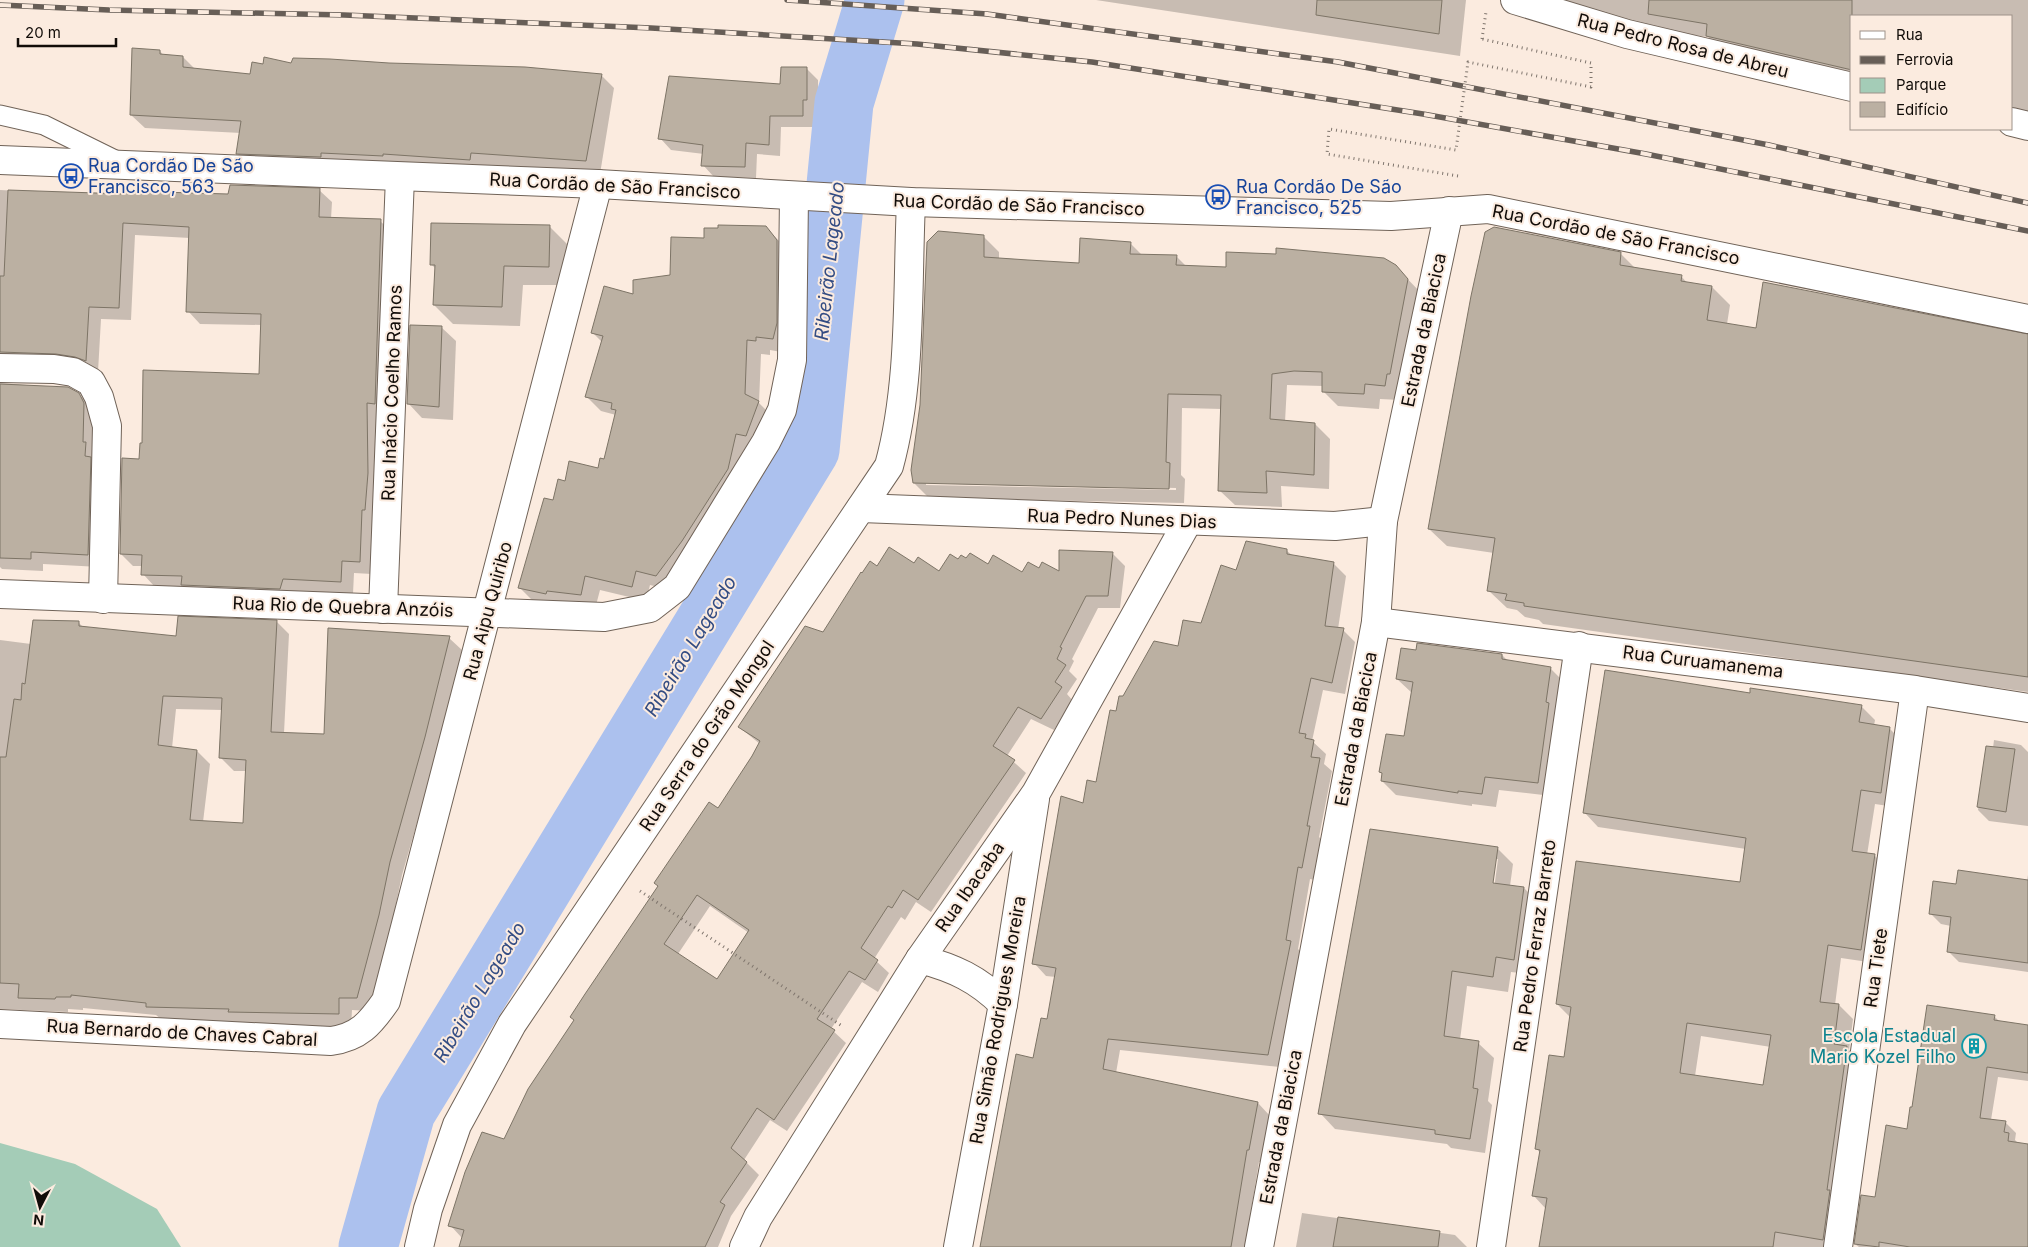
<svg xmlns="http://www.w3.org/2000/svg" width="2028" height="1247" font-family="Inter,sans-serif">
<rect width="100%" height="100%" fill="#fbebdf"/>
<polygon fill="#a4ccb7" points="0,1143 75,1164 157,1209 181,1247 0,1247"/>
<g fill="#0003" fill-rule="evenodd">
<polygon points="1096,0 1466,0 1460,56"/>
<polygon points="1542,0 2028,0 2028,122 2012,124 2012,16 1852,16 1852,81 1723,52 1708,37 1614,24 1601,11"/>
<polygon points="160,51 164,56 183,57 195,69 251,75 264,66 292,64 601,75 614,88 600,174 250,167 237,153 241,133 145,128 131,115"/>
<polygon points="807,69 818,80 818,111 814,111 814,127 781,127 780,156 757,154 756,178 714,177 703,165 704,154 671,150 660,138 781,85"/>
<polygon points="0,190 96,195 229,195 319,190 332,202 331,219 380,221 393,233 372,574 354,573 353,594 155,587 143,574 143,566 133,566 121,554 140,460 260,375 262,325 200,324 188,311 190,238 135,235 131,320 101,319 98,372 0,371"/>
<polygon points="549,226 568,245 568,285 523,285 520,326 453,324 434,305 436,269 431,264"/>
<polygon points="765,227 780,242 787,353 770,350 770,355 761,354 759,403 772,416 671,590 650,585 646,601 600,590 595,609 534,602 519,587 566,482 599,469 605,461 616,415 601,411 586,396 602,342 593,333 634,295 671,276 705,239"/>
<path d="M984,237l15,15v7l82,5 49,-21 13,13h33l11,11 41,1 49,-13v-5l96,7 22,9 28,29 -23,105 -20,-1 -1,10 -41,-3 -15,-15v-5l-36,-1 -2,37 30,2 15,15 -1,50 -48,-3 1,21 -47,-2 -16,-15 3,-81 -40,-1 -1,67 4,4 -1,24 -255,-5 -15,-15zM926,482l250,6v2l-250,-5z"/>
<polygon points="1620,253 1636,269 1681,276 1688,284 1712,287 1730,305 1727,324 1757,329 2028,336 2028,692 1543,624 1539,620 1525,617 1517,610 1507,608 1489,591 1494,553 1447,546 1429,529"/>
<polygon points="441,327 456,341 453,420 422,418 408,403"/>
<polygon points="0,383 67,388 79,394 91,407 96,416 100,567 43,564 43,571 2,569 0,567"/>
<polygon points="1287,551 1293,556 1333,563 1346,576 1338,629 1343,630 1355,642 1345,694 1323,690 1312,741 1326,754 1324,764 1332,771 1319,837 1322,840 1315,880 1310,879 1298,949 1303,954 1280,1067 1120,1050 1116,1073 1258,1103 1270,1116 1261,1162 1259,1162 1245,1247 981,1247 1034,1060 1048,1020 1056,977 1046,976 1034,963 1084,805 1097,783 1117,712 1124,698 1202,625 1237,571"/>
<path d="M1112,553l13,13 -5,42h-22l-26,51 2,2 -5,10 8,8 -10,15 6,7 -19,29 -23,-11 -24,37 19,17 -95,139 -15,-10 -11,18 -4,-3 -27,42 15,14 -11,19 -16,-10 -31,47 15,14 -59,88 -17,-11 -26,40 15,15 -28,41 -13,31h-257l1,-9 -12,-13 310,-481 -21,-17 84,-93 54,-67 37,-2 25,8 20,-13 63,14 17,-4 21,3zM710,906l39,27 -31,48 -40,-27z"/>
<path d="M276,621l13,13 -5,99 41,2 124,-97 13,12 -24,100 -36,125 -11,53 -22,83 -17,-1 -1,17 -109,-2 -3,-3 -78,-3 -5,-4 -73,-7v2l-15,-1v3l-68,-3v-369l31,4 47,-22 5,5 94,10zM176,709l47,1 -2,48 13,13h13l-3,53 -41,-2 7,-58 -13,-13 -25,-3z"/>
<polygon points="1417,651 1502,655 1508,661 1550,668 1564,682 1552,796 1499,790 1496,807 1472,804 1472,806 1396,795 1382,781 1383,774 1380,772 1405,738 1412,693 1397,679"/>
<path d="M1751,695l110,11 14,14 -1,6 15,2 14,14 -8,65 -20,-3 -8,51 8,1 14,14 -14,93 -34,-5 -6,47h4l14,14 -4,31 12,11 -23,186h-297l5,-38 -13,-14 7,-42 -3,-4 28,-90 6,-41 -14,-14 184,-121 5,-34 -148,-22 -14,-15zM1701,1036l70,11 -6,39 -70,-10z"/>
<polygon points="1994,740 2021,745 2028,752 2028,826 1989,821 1978,810 1987,747 1993,748"/>
<path d="M1497,848l16,16 -3,22 14,2 15,15 -10,71 -18,-2 -3,20 -41,-6 -7,54 18,3 16,15 -6,43 4,4 -7,48 -34,-5 -4,-4 -112,-15 -15,-16zM1495,859h3l-4,30h-3z"/>
<polygon points="2028,875 2028,972 1959,962 1948,951 1951,926 1941,924 1930,913 1957,886 2027,881"/>
<polygon points="1994,1016 2000,1022 2028,1026 2028,1081 1998,1077 1991,1120 2005,1122 2016,1133 2015,1140 2019,1144 2028,1146 2028,1247 1859,1247 1855,1244 1908,1130 1913,1108"/>
<polygon points="1302,1213 1455,1235 1467,1247 1296,1247"/>
</g>
<g fill="none" stroke-linecap="round" stroke-linejoin="round">
<polyline stroke="#acc1ee" stroke-width="59" points="368,1247 406,1112 810,450 844,103 875,0"/>
</g>
<g fill="#bbb0a2" stroke="#7d7466" fill-rule="evenodd">
<polygon points="1317,0 1442,0 1439,34 1316,15"/>
<polygon points="1649,0 1852,0 1852,70 1706,36 1707,24 1648,14"/>
<polygon points="132,48 160,50 160,54 183,56 183,67 250,74 252,62 263,64 264,57 291,63 293,58 330,59 389,63 525,67 602,74 586,161 471,153 470,160 383,154 383,156 321,153 321,157 236,154 241,121 130,115"/>
<polygon points="781,67 807,67 807,100 803,100 803,116 770,116 769,145 746,143 745,167 701,166 703,145 658,139 669,76 780,84"/>
<polygon points="230,185 320,188 319,217 381,219 375,404 367,403 368,473 365,510 362,510 360,562 342,561 341,582 283,579 280,589 181,585 182,576 141,575 142,555 120,554 122,458 139,459 140,443 142,443 143,370 259,374 261,314 186,312 189,227 123,223 119,308 89,307 86,361 75,357 56,354 0,352 0,276 4,276 8,190 96,193 124,194 125,191 228,194"/>
<polygon points="431,223 550,225 549,267 504,266 502,307 433,305 435,265 430,265"/>
<polygon points="718,225 766,226 777,240 777,323 773,339 756,337 756,341 747,340 745,394 759,401 746,436 736,434 728,469 682,541 656,576 636,571 632,587 585,576 581,595 547,591 546,594 518,588 544,498 553,500 558,479 565,481 569,461 598,468 600,458 604,459 616,410 611,409 612,403 585,397 603,336 591,333 604,286 633,294 633,280 670,275 671,237 704,238 704,228 718,228"/>
<polygon points="1494,227 1621,252 1620,265 1682,275 1681,281 1712,286 1707,320 1756,328 1763,282 2028,334 2028,677 1524,606 1524,603 1505,600 1507,594 1487,591 1495,538 1428,529 1471,296 1485,232"/>
<polygon points="938,231 984,235 984,257 1028,260 1079,263 1080,238 1131,242 1130,254 1177,255 1176,265 1226,267 1226,252 1276,254 1276,248 1384,258 1396,265 1408,279 1390,374 1387,374 1385,386 1365,384 1364,394 1322,392 1322,372 1294,371 1272,374 1270,419 1315,423 1314,475 1266,471 1267,493 1218,491 1221,395 1168,394 1166,462 1170,463 1169,489 913,483 911,470 920,405 927,242"/>
<polygon points="410,325 442,326 439,407 407,404"/>
<polygon points="0,384 68,387 79,393 84,403 83,442 86,442 85,456 91,457 88,555 31,552 31,559 0,558"/>
<polygon points="1246,541 1287,549 1287,554 1334,562 1325,626 1344,628 1332,683 1311,678 1299,733 1306,734 1305,738 1314,740 1311,757 1320,758 1307,826 1310,826 1302,868 1298,867 1286,940 1291,941 1268,1055 1108,1039 1103,1069 1258,1102 1249,1150 1247,1150 1231,1247 980,1247 1016,1054 1033,1058 1041,1018 1047,1019 1056,968 1032,964 1061,796 1083,803 1087,780 1096,782 1110,710 1116,711 1119,696 1123,696 1154,641 1178,646 1183,620 1201,623 1221,565 1236,570"/>
<path d="M889,547l25,16 4,-6 21,14 11,-17 8,5 3,-4 5,3 4,-5 18,11 5,-9 29,17 6,-10 11,6 3,-6 17,9v-21l54,2 -5,44h-22l-26,51 2,1 -5,11 9,6 -11,17 7,5 -21,32 -23,-12 -25,39 22,14 -97,140 -15,-10 -11,18 -4,-2 -27,42 17,12 -13,20 -16,-9 -32,48 18,11 -61,90 -17,-12 -26,40 16,14 -27,40 5,3 -20,42h-246l5,-17 -16,-4 17,-54 17,-40 22,7 24,-50 46,-69 -4,-3 15,-23 73,-108 -4,-3 55,-81 9,6 34,-52 8,-15 -22,-14 67,-101 18,6 38,-60 1,1 8,-12 7,5zM697,895l52,35 -32,49 -53,-35z"/>
<path d="M178,616l99,4 -6,112 53,2 4,-106 122,8 -25,101 -35,125 -11,53 -22,83h-18v16l-111,-2 1,-3 -83,-2v-4l-75,-8v2h-15l-1,2 -37,-1 1,-14 -19,-1v-226h6l8,-58 7,1 1,-17 3,1 8,-64 46,1v5l97,10zM163,696l59,2 -3,60 27,2 -3,63 -53,-3 7,-70 -39,-5z"/>
<polygon points="1417,643 1502,654 1502,659 1551,667 1546,702 1549,703 1538,783 1485,777 1482,794 1458,791 1458,793 1381,781 1382,773 1379,772 1386,734 1404,736 1413,682 1396,679 1401,648 1416,650"/>
<path d="M1605,670l145,23v-5l112,17 -3,17 31,5 -9,66 -20,-3 -9,61 23,3 -14,96 -33,-5 -8,57 19,2 -5,40 13,2 -20,144h3l-7,50 -48,-8 -2,15h-234l8,-49 -15,-2 8,-46 -5,-1 14,-94 15,2 7,-50 -15,-3 20,-143 164,21 6,-44 -163,-25zM1687,1023l84,12 -8,50 -83,-12z"/>
<polygon points="1986,746 2015,749 2006,812 1977,807"/>
<polygon points="1370,829 1498,847 1493,883 1524,887 1514,960 1496,957 1493,977 1452,971 1444,1036 1479,1041 1473,1088 1478,1089 1470,1139 1435,1134 1435,1130 1318,1114"/>
<polygon points="1958,870 2028,880 2028,963 1947,952 1951,917 1929,914 1933,881 1956,884"/>
<polygon points="1927,1005 1995,1015 1994,1020 2028,1025 2028,1073 1987,1067 1980,1118 2006,1121 2004,1132 2009,1133 2008,1141 2028,1144 2028,1247 1910,1247 1879,1242 1879,1247 1854,1244 1861,1195 1875,1197 1886,1125 1907,1129 1910,1107 1912,1107"/>
<polygon points="1338,1217 1440,1231 1438,1247 1333,1247"/>
</g>
<g fill="none" stroke-linecap="round" stroke-linejoin="round">
<g stroke="#706358" stroke-width="21">
<polyline id="lane" points="0,115 44,125 117,161"/>
</g>
<g stroke="#706358" stroke-width="30">
<g id="street">
<polyline points="1515,0 1627,34 1852,87"/>
<polyline points="2012,122 2028,126"/>
<polyline points="0,368 54,369 73,372 91,382 99,397 107,426 103,599"/>
<polyline points="861,508 1335,526 1383,521"/>
<polyline points="0,594 604,617 650,608 677,587 766,442 782,410 792,360 794,196"/>
<polyline points="383,609 400,177"/>
<polyline points="1376,622 1915,690 2028,708"/>
<path d="M920,959c34,9 58,20 83,45"/>
<path d="M419,1247l9,-38 29,-84 55,-101 377,-558c23,-84 18,-178 22,-264"/>
<polyline points="744,1247 758,1217 920,959 1036,793 1188,521"/>
<polyline points="958,1247 1003,1004 1035,799"/>
<polyline points="1259,1247 1376,622 1383,521 1449,211"/>
<polyline points="1491,1247 1579,646"/>
<polyline points="1838,1247 1915,690"/>
</g>
</g>
<g stroke="#706358" stroke-width="30">
<g id="secondary">
<polyline points="0,160 598,184 911,202 1391,216 1488,209 2028,319"/>
<path d="M0,1024l331,17c28,-4 39,-17 55,-40l212,-817"/>
</g>
</g>
<g stroke="#7f756d" stroke-width="3" stroke-dasharray="1 4" stroke-linecap="butt">
<polyline points="1482,39 1486,12"/>
<polyline points="640,891 842,1026"/>
</g>
<use href="#lane" stroke="#fff" stroke-width="19"/>
<use href="#street" stroke="#fff" stroke-width="28"/>
<use href="#secondary" stroke="#fff" stroke-width="28"/>
<g stroke="#675e57" stroke-width="5.5">
<g id="rail">
<polyline points="787,0 987,14 1338,62 1769,145 2028,203"/>
<polyline points="0,5 109,10 344,15 651,28 917,44 1092,62 1423,114 1646,154 2028,231"/>
</g>
</g>
<use href="#rail" stroke="#fbebdf" stroke-width="4" stroke-dasharray="11" stroke-linecap="butt"/>
<polyline stroke="#7f756d" stroke-width="3" stroke-dasharray="1 4" stroke-linecap="butt" points="1458,176 1327,154 1329,129 1456,150 1468,62 1591,87 1591,63 1482,39"/>
</g>
<defs>
<g id="bus-ring" transform="scale(1.25)"><circle r="9.5" fill="#fbebdf" stroke="#1a4fb4" stroke-width="1.5"/><path d="M-5-6H5V4H4V6H2V4H-2V6H-4V4H-5ZM-3.5-4V0h7V-4ZM-3.5 1.2v1.5H-2V1.2ZM2 1.2v1.5H3.5V1.2Z" fill="#1a4fb4"/></g>
<g id="building-ring" transform="scale(1.25)"><circle r="9.5" fill="#fbebdf" stroke="#0f9aa8" stroke-width="1.5"/><path d="M-4-6H4V6H1V3H-1V6H-4ZM-2.5-4.3h1.7v1.8h-1.7ZM.8-4.3h1.7v1.8H.8ZM-2.5-1h1.7V.8h-1.7ZM.8-1h1.7V.8H.8Z" fill="#0f9aa8"/></g>
</defs>
<g fill-rule="evenodd">
<use href="#bus-ring" x="71" y="176"/>
<use href="#bus-ring" x="1218" y="197"/>
<use href="#building-ring" x="1974" y="1046"/>
</g>
<g text-anchor="middle" stroke-width="4" stroke-linejoin="round" paint-order="stroke">
<g font-size="18" fill="#110c08" stroke="#fbebdf">
<text transform="translate(1683 46) rotate(14)" y="6">Rua Pedro Rosa de Abreu</text>
<text transform="translate(615 186) rotate(3)" y="6">Rua Cordão de São Francisco</text>
<text transform="translate(1019 205) rotate(2)" y="6">Rua Cordão de São Francisco</text>
<text transform="translate(1616 235) rotate(11)" y="6">Rua Cordão de São Francisco</text>
<text transform="translate(1424 330) rotate(-78)" y="6">Estrada da Biacica</text>
<text transform="translate(392 393) rotate(-88)" y="6">Rua Inácio Coelho Ramos</text>
<text transform="translate(1122 519) rotate(2)" y="6">Rua Pedro Nunes Dias</text>
<text transform="translate(343 607) rotate(2)" y="6">Rua Rio de Quebra Anzóis</text>
<text transform="translate(488 611) rotate(-75)" y="6">Rua Aipu Quiribo</text>
<text transform="translate(1703 662) rotate(7)" y="6">Rua Curuamanema</text>
<text transform="translate(1356 729) rotate(-79)" y="6">Estrada da Biacica</text>
<text transform="translate(707 736) rotate(-56)" y="6">Rua Serra do Grão Mongol</text>
<text transform="translate(970 887) rotate(-55)" y="6">Rua Ibacaba</text>
<text transform="translate(1535 946) rotate(-82)" y="6">Rua Pedro Ferraz Barreto</text>
<text transform="translate(1876 968) rotate(-82)" y="6">Rua Tiete</text>
<text transform="translate(998 1020) rotate(-80)" y="6">Rua Simão Rodrigues Moreira</text>
<text transform="translate(182 1033) rotate(3)" y="6">Rua Bernardo de Chaves Cabral</text>
<text transform="translate(1281 1127) rotate(-79)" y="6">Estrada da Biacica</text>
</g>
<g font-size="18" fill="#164399" stroke="#fbebdf" text-anchor="start">
<text x="88" y="172">Rua Cordão De São<tspan x="88" dy="21">Francisco, 563</tspan></text>
<text x="1236" y="193">Rua Cordão De São<tspan x="1236" dy="21">Francisco, 525</tspan></text>
</g>
<g font-size="18" fill="#0d838f" stroke="#fbebdf" text-anchor="end">
<text x="1956" y="1042">Escola Estadual<tspan x="1956" dy="21">Mario Kozel Filho</tspan></text>
</g>
<g font-size="19" font-style="italic" fill="#334c83" stroke="#fbebdf">
<text transform="translate(829 261) rotate(-84)" y="7">Ribeirão Lageado</text>
<text transform="translate(690 646) rotate(-59)" y="7">Ribeirão Lageado</text>
<text transform="translate(479 992) rotate(-59)" y="7">Ribeirão Lageado</text>
</g>
</g>
<rect x="1850" y="15" width="162" height="115" fill="#fbebdf" stroke="#9d9289"/>
<rect x="1860" y="31" width="25" height="8" fill="#ffffff" stroke="#9d9289"/>
<text x="1896" y="40" font-size="15" fill="#110c08">Rua</text>
<rect x="1860" y="56" width="25" height="8" fill="#675e57" stroke="#9d9289"/>
<text x="1896" y="65" font-size="15" fill="#110c08">Ferrovia</text>
<rect x="1860" y="78" width="25" height="15" fill="#a4ccb7" stroke="#9d9289"/>
<text x="1896" y="90" font-size="15" fill="#110c08">Parque</text>
<rect x="1860" y="102" width="25" height="15" fill="#bbb0a2" stroke="#9d9289"/>
<text x="1896" y="115" font-size="15" fill="#110c08">Edifício</text>
<g transform="translate(40 1207) rotate(186)" stroke="#fbebdf" stroke-width="4" paint-order="stroke">
<path d="M0-4L9 19L0 12L-9 19Z" fill="#110c08"/>
<text y="-8" font-size="14" font-weight="bold" text-anchor="middle" fill="#110c08">N</text>
</g>
<path d="M18 38v8h98v-8" fill="none" stroke="#110c08" stroke-width="2.5"/>
<text x="25" y="38" font-size="15" fill="#110c08" stroke="#fbebdf" stroke-width="4" paint-order="stroke">20 m</text>
</svg>
